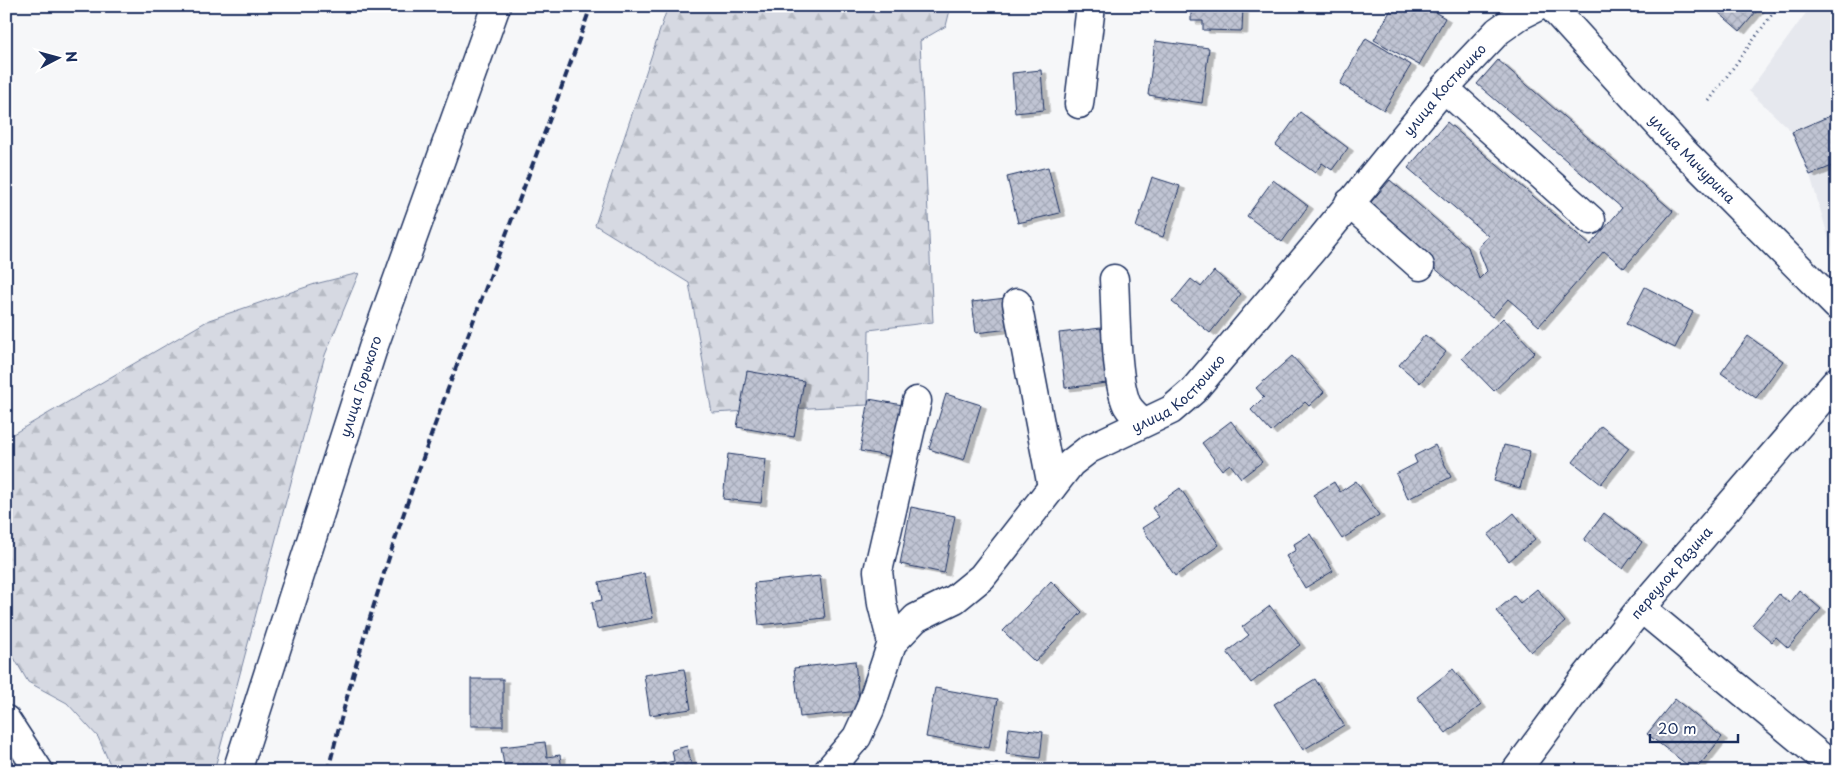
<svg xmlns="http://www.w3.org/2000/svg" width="1843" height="777" font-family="'Playpen Sans',sans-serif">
<defs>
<pattern id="forest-firs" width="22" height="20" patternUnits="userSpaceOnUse" patternTransform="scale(1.25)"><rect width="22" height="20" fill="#d6d9e2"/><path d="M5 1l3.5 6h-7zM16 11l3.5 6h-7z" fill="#b7bbc4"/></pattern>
<pattern id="building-cross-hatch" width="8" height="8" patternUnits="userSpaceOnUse" patternTransform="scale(1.25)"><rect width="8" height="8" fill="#c0c4d3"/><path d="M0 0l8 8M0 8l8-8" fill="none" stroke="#a4a9b8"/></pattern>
<filter id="shadow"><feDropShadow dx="5.5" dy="3" stdDeviation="0" flood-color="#0004"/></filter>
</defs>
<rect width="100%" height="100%" fill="#f6f7f9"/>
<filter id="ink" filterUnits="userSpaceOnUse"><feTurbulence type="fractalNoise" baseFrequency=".02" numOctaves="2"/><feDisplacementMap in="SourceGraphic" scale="10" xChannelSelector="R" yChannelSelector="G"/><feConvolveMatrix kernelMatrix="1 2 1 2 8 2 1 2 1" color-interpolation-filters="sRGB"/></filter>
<g filter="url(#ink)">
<polygon fill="#e6e8ee" points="1811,6 1837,6 1837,259 1834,256 1810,175 1792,132 1749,91"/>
<g fill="url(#forest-firs)" stroke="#7884a0">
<polygon points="668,6 951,6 946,26 920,41 933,322 869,330 868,405 712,413 689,283 595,225"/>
<polygon points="359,273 325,355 214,771 113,771 98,737 67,703 28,682 6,644 6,438 209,320 315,284"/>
</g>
<g fill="url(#building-cross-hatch)" stroke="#1b2f5e" filter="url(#shadow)">
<polygon points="1191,6 1243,6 1242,31 1203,30 1203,21 1191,21"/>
<polygon points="1393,6 1424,6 1445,18 1419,65 1374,40"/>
<polygon points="1711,6 1761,6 1740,31"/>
<polygon points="1366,38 1411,65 1384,110 1340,84"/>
<polygon points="1155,41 1209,48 1202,103 1148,95"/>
<polygon points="1498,60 1673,211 1624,268 1604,251 1539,326 1508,299 1492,317 1365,209 1390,180 1468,247 1479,279 1487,271 1478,248 1488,236 1408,168 1447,122 1590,245 1622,208 1477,84"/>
<polygon points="1041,70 1044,110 1015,113 1012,73"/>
<polygon points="1300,112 1348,148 1332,170 1322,163 1315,173 1276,145"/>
<polygon points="1837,113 1837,164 1810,175 1792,132"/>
<polygon points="1048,167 1060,213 1018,223 1007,177"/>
<polygon points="1152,177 1180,186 1163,237 1136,227"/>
<polygon points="1273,180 1308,206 1282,242 1247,216"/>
<polygon points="1214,271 1241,294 1210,333 1172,302 1191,279 1201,287"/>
<polygon points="1645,287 1693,312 1675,348 1626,324"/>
<polygon points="1006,298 1009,329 976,333 972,302"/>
<polygon points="1503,318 1535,352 1494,391 1462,358"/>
<polygon points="1101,328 1107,383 1065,388 1059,333"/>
<polygon points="1425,335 1446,352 1420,383 1399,365"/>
<polygon points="1748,336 1783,361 1756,398 1721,373"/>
<polygon points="1292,356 1324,392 1309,406 1305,402 1271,432 1251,410 1264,397 1256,388"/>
<polygon points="747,371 804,381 794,437 737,427"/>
<polygon points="946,394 981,405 964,460 929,449"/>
<polygon points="869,399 903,405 893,457 860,451"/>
<polygon points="1231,421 1262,462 1241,478 1230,464 1222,470 1202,443"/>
<polygon points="1601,426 1629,448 1601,484 1573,462"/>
<polygon points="1435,445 1451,477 1408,499 1396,474 1417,463 1414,456"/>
<polygon points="1504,445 1530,451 1520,488 1494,481"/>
<polygon points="728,454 766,459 761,503 723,499"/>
<polygon points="1356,481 1379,515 1342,539 1313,495 1334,482 1340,492"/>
<polygon points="1180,488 1219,545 1175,576 1142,528 1159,517 1152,508"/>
<polygon points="911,507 955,516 944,573 900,564"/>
<polygon points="1514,513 1535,539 1509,561 1488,535"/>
<polygon points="1604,513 1642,542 1623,569 1584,540"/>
<polygon points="1310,534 1333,571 1305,588 1286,556 1296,550 1294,544"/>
<polygon points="644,573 653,618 597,629 592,602 602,600 599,582"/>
<polygon points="820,576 825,618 759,625 754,583"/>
<polygon points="1051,581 1082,612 1035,662 1003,631"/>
<polygon points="1537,589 1565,622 1531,652 1496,611 1514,596 1520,603"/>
<polygon points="1799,590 1821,609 1788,648 1776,637 1772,642 1752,625 1779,594 1789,603"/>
<polygon points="1270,606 1300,645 1251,683 1227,652 1249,635 1242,627"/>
<polygon points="855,661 860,711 800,717 794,668"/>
<polygon points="684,669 691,709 650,715 644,675"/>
<polygon points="1453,669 1481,705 1446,733 1417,697"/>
<rect x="471" y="679" width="32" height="47"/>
<polygon points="1315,679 1344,725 1303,750 1274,704"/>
<polygon points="935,688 998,699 989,748 926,737"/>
<polygon points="1675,699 1722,737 1695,771 1647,734"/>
<polygon points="1009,728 1043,732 1040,758 1006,754"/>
<polygon points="545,742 547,757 560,755 562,771 505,771 501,747"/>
<polygon points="687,746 693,771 653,771 652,766 674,761 672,750"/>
<polygon points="1783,764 1790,771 1777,771"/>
<polygon points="945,766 994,769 994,771 945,771"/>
</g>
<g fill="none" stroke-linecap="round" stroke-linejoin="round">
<g stroke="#1b2f5e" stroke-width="31">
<g id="minor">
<path id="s1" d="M1551,6l130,143 156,157"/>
<polyline points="1444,88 1591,220"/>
<polyline points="1079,104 1091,6"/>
<polyline points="1349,203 1420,266"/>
<path d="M1114,279c2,31 1,100 13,126 4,7 10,12 16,17"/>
<polyline points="1017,303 1052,487"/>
<polyline points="1641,608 1837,770"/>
<polyline points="892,643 882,604 878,571 917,401"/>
<polyline points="6,720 39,771"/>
<path id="s2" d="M828,771l29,-34 13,-28 22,-66 24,-25 39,-19 27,-22 89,-114 18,-14 82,-39 22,-19 120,-142 131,-161 54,-57 21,-15 20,-10"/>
<path id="s3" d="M1516,771l65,-88 60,-75 196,-227"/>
</g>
</g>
<g stroke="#1b2f5e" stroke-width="31">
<g id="major">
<path id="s4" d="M237,771l136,-423 123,-342"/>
</g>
</g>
<polyline stroke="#1b2f5e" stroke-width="3" stroke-dasharray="1 4" stroke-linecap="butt" points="1709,101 1778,6"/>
<use href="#minor" stroke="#fff" stroke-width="28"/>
<use href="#major" stroke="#fff" stroke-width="28"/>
<path stroke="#1b2f5e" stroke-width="4" stroke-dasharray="8 4" stroke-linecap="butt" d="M328,771c63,-263 173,-511 263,-765"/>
</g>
</g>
<g text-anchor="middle" stroke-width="4.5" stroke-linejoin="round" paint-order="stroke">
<g font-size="14" fill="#1b2f5e" stroke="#fff">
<text dy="5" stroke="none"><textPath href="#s2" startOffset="938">улица Костюшко</textPath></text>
<text dy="5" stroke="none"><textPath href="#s1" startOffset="208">улица Мичурина</textPath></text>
<text dy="5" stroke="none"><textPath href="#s4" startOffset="404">улица Горького</textPath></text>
<text dy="5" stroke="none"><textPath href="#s2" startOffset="532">улица Костюшко</textPath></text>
<text dy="5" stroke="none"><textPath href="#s3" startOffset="252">переулок Разина</textPath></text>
</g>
</g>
<rect width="1843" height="777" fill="none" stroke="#fff" stroke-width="25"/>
<rect x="12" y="12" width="1818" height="752" fill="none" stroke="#1b2f5e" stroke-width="2" filter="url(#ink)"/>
<g transform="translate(58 58) rotate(84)" stroke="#ffffff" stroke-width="4" paint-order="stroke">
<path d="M0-4L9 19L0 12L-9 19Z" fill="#1b2f5e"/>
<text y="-8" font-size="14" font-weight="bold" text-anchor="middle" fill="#1b2f5e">N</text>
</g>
<path d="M1650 734v8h88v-8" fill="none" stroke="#1b2f5e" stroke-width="2.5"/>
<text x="1658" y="734" font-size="15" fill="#1b2f5e" stroke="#ffffff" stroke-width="4" paint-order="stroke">20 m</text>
</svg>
